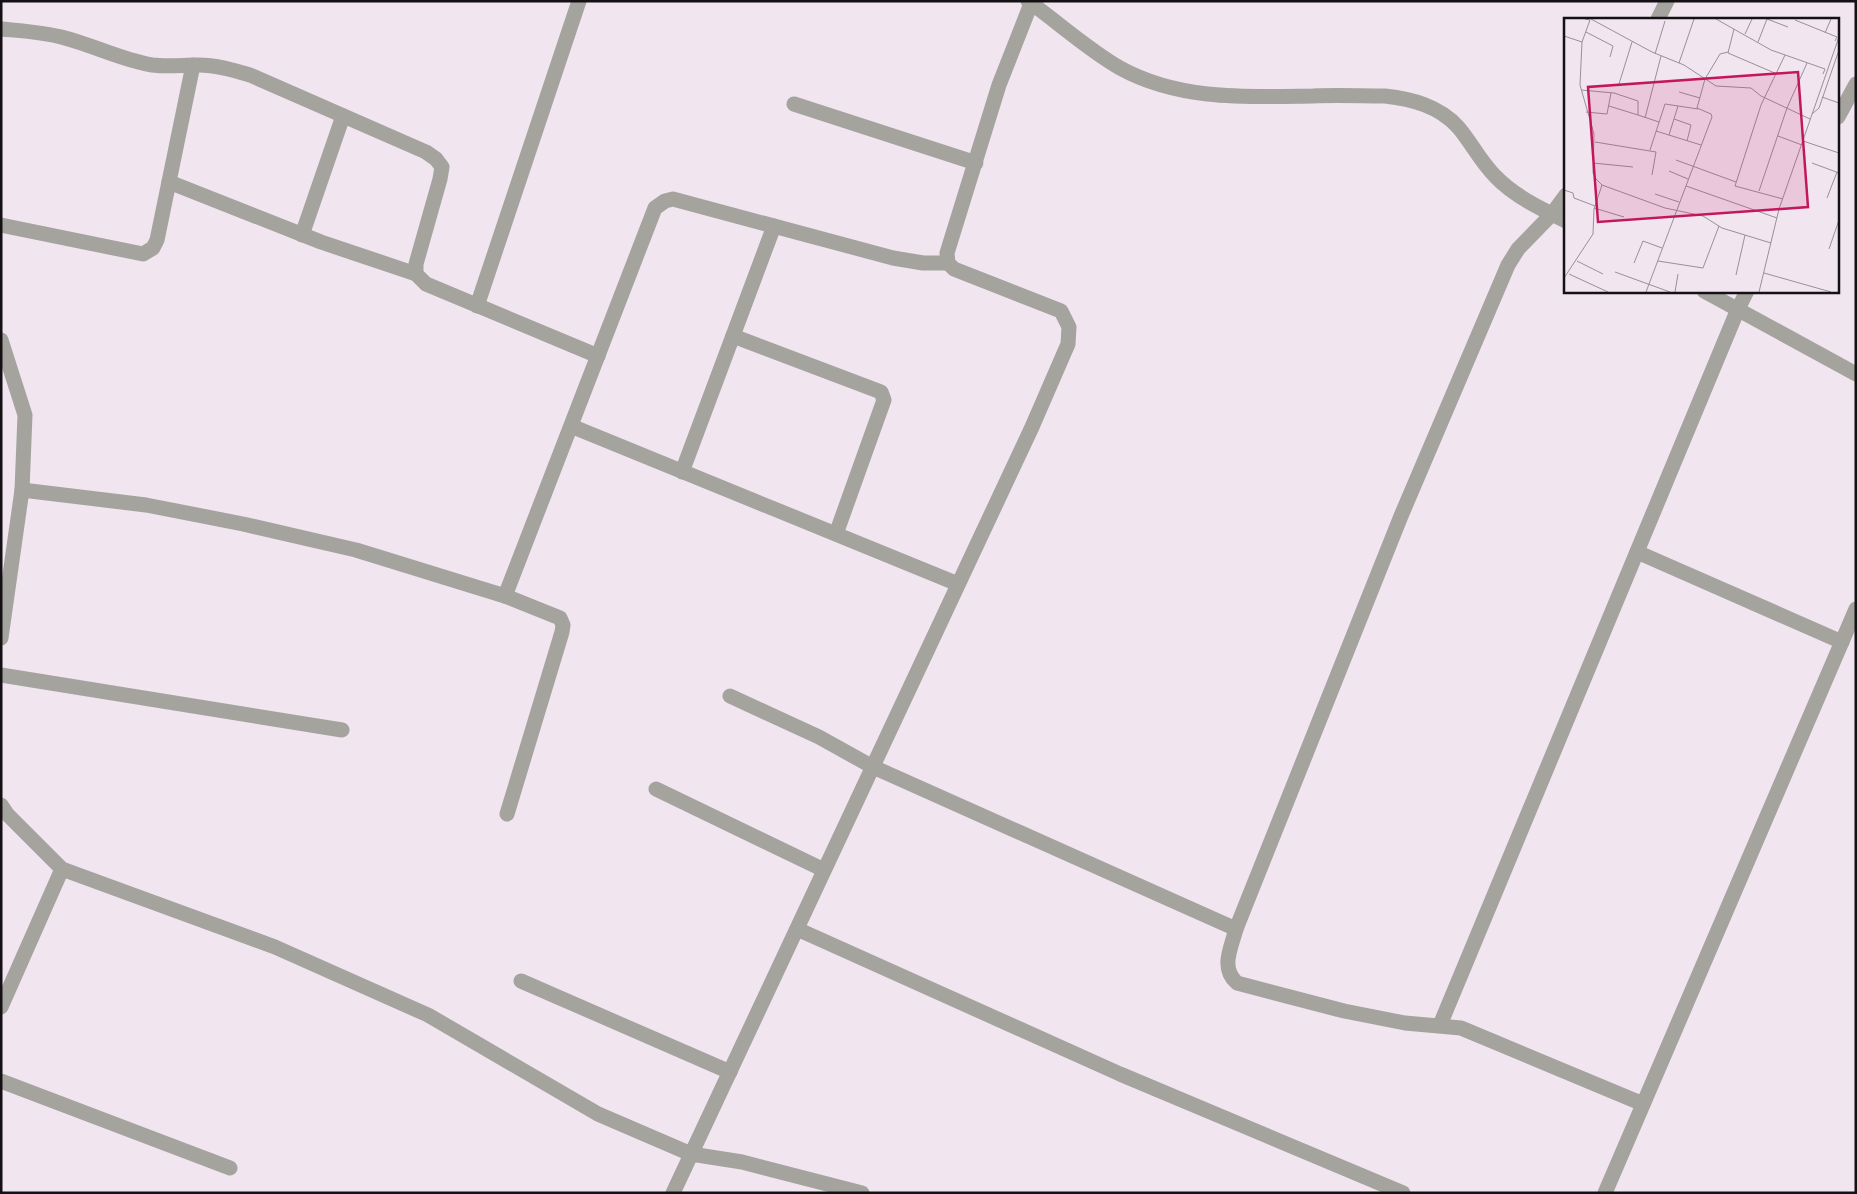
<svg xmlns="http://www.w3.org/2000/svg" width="1857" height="1194" font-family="'Asap Condensed',sans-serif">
<rect width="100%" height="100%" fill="#f1e5f0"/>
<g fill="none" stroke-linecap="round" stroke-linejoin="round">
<g stroke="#a4a39d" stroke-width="15">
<path d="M1028,1c31,22 59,48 92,67 60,33 128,29 193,28 24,-1 48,0 72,0 27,3 54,10 73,31 13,15 22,34 37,49 19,20 46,33 71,45"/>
<polyline points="1658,19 1667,1"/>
<path d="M1,29c22,2 43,3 64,9 30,8 57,22 87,27 16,2 31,0 46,0 18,0 35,5 52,10l176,77 10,7 6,8 -2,12 -24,85v10l10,10 172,72"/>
<polyline points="794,104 976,163"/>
<polyline points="1838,117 1856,84"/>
<polyline points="169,182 321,242 416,274"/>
<path d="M1566,195l-14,19 -34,35 -10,16 -107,251 -165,413c-5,19 -16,39 1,54l107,28 61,12 56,5 182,76"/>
<polyline points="1,225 143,254 153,248 157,240 193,65"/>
<polyline points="302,235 343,116"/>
<polyline points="1704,291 1856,374"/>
<polyline points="477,306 579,1"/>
<polyline points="733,336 881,392 884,400 836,534"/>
<polyline points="1,340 25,415 22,490 1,638"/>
<polyline points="571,426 958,584"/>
<polyline points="682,472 774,226"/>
<polyline points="22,490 146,505 243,524 356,550 505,596 560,618 563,625 562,632 507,814"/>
<polyline points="1637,552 1842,642"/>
<polyline points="505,596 655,208 665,201 673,199 893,258 923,263 948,263"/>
<polyline points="1,675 342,730"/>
<polyline points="730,696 819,737 873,767 1236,929"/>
<polyline points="656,789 824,870"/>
<polyline points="1,805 7,814 62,869 275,947 428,1015 598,1114 691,1154 742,1162 862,1193"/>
<polyline points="797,929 1120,1074 1403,1193"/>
<polyline points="521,981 730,1072"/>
<polyline points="1,1007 62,869"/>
<polyline points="1440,1025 1738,309 1747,291"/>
<polyline points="1,1081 230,1168"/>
<polyline points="673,1193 1032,427 1068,344 1069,327 1061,311 954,269 948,263 947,253 999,85 1032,1"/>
</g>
<polyline stroke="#a4a39d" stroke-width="15" points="1605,1193 1856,609"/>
</g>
<g transform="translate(1564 18)">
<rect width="275" height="275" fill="#f1e5f0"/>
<path fill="none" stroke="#999098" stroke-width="1" d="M21,1l5,1 -8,22 -2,43 14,49 -1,39 3,6 6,6 63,23 38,8 19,12 49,15M27,1l61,33 32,13 32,21 35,2 10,8 49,23M152,1l55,31 54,19 -2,5M203,1l21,8M231,2l42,17 -2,4M170,11l-6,24 49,21M22,14l27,14 -3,11M261,15l6,-14M181,16l7,-15M0,18l18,6M194,24l9,-23M91,36l10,-33M115,45l15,-44M55,66l13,-42M17,72l33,3 24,8v14l21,7M115,74l21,6M258,79l17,6M45,88l29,9M22,94l21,2 4,-21M248,96l7,-6 20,-58M81,100l16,-62M110,101l17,6 -4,16M92,113l45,14M105,117l9,-29M214,118l24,9M239,123l36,12M31,124l61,10 -4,23M86,132l15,-46 33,5M112,142l60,22M29,145l40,4M248,145l27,10M105,153l19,8M122,168l91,32M0,172l9,3 1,5 21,8M195,173l28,-83 20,-45M91,176l24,8M263,180l10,-26M219,181l-48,-13 26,-81 24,-50M30,190l30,9M265,231l10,-29M13,243l26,13M94,243l45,7 16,-42M70,245l9,-22 19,7M51,254l55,20M200,255l67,19M5,256l39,18M172,257l9,-40M0,260l29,-44 1,-25 8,-24M82,274l66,-175 -1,-3 -14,-6 8,-29 15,-25 8,-2M111,274l3,-18M195,274l20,-83 60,-172"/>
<path fill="#c2185b" fill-opacity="0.15" stroke="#c2185b" stroke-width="2.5" d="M234,54l10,135 -210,15 -10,-135z"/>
<rect width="275" height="275" fill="none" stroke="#141014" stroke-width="2.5"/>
</g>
<rect width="1857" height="1194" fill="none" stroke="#141014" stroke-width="5"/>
</svg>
